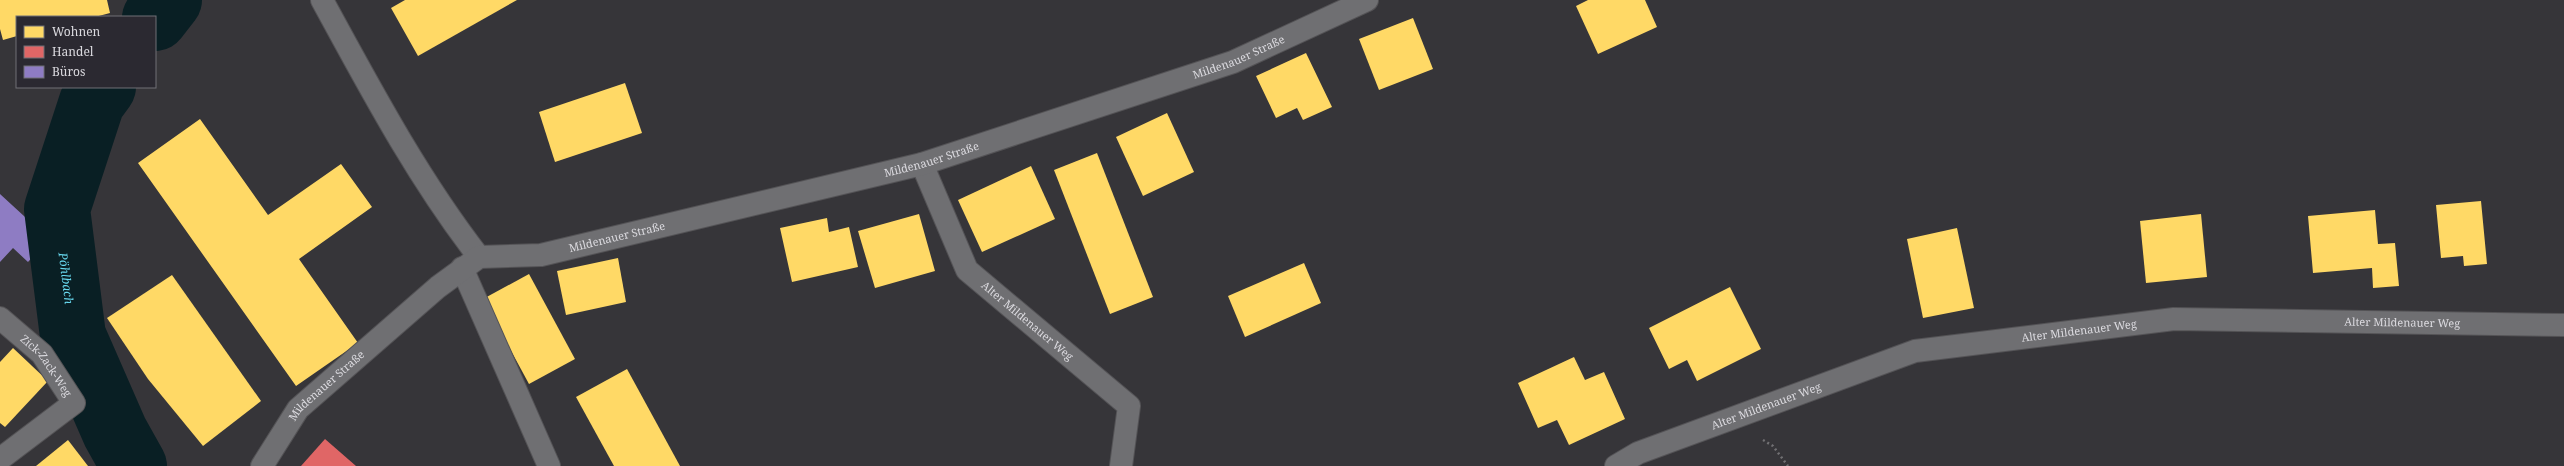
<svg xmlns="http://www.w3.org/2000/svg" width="2564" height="466" font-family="'Noto Serif',serif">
<rect width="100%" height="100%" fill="#363539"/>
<g fill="#ffd966">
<polygon points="0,0 107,0 110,13 95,17 17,17 17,36 3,40 0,29"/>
<polygon points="405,0 517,0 418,56 391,8"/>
<polygon points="1588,0 1645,0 1657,27 1598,54 1576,6"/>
<polygon points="1413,18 1433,69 1379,90 1359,39"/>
<polygon points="1306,53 1332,107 1303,120 1297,108 1276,118 1256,76"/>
<polygon points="625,83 642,133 555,162 539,112"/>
<polygon points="1167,113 1194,172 1143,196 1116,137"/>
<polygon points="200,119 268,215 341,164 372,207 299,259 358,343 296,386 138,163"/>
<polygon points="1097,153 1153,297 1110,314 1054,170"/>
<polygon points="1031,166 1055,219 982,252 958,200"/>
<polygon points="2481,201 2487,264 2464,266 2463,256 2441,258 2436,205"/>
<polygon points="2375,210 2378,244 2395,243 2399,286 2373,288 2372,268 2313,273 2308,216"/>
<polygon points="919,214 935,271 875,288 858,231"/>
<polygon points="2201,214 2207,277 2146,283 2140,221"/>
<polygon points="827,218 829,232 849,227 858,267 792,282 780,228"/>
<polygon points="1957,228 1974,308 1923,318 1907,239"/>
<polygon points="618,258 626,302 566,315 557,271"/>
<polygon points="1304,263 1321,303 1245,337 1228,296"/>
<polygon points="529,274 575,359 529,384 483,299"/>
<polygon points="172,275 261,401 203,446 148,379 107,318"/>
<polygon points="1730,287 1761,349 1697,381 1687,360 1669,369 1649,328"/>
<polygon points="13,348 48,381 5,427 0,423 0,362"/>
<polygon points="1574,357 1585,380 1604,372 1625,419 1569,445 1557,420 1538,428 1518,383"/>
<polygon points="627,369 680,466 614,466 576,397"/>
<polygon points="68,440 88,466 36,466"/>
</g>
<polygon fill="#e06666" points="325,439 356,466 301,466"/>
<polygon fill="#8e7cc3" points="0,194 49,239 28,262 13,248 0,262"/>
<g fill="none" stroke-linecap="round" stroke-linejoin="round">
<g stroke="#091f24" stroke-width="66">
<polyline points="155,18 169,0"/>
<path id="s1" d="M103,87l-11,15 -35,107 16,127 42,96 19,34"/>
</g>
<g stroke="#545356" stroke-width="24">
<g id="minor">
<path d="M322,0c48,88 95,177 157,257"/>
<path id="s2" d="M922,164l45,106 162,136 -8,60"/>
<polyline points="462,268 549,466"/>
<path id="s3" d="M0,318l42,36 32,49 -74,56"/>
<path id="s4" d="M262,466l36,-57 140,-122 41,-30 62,-2 381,-91 311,-102 134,-62"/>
<path id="s5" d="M1616,466l22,-13 277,-102 259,-32 390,6"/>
</g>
</g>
<polyline stroke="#727174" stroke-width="2.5" stroke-dasharray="2 3" stroke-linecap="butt" points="1763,440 1773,446 1788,466"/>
<use href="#minor" stroke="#6f6f72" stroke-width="22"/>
</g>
<g text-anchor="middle" stroke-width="4" stroke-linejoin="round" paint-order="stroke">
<g font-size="11" fill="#dbdadf" stroke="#2b2931">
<text dy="4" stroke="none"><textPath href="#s4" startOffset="1092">Mildenauer Straße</textPath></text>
<text dy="4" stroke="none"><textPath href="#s4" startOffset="768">Mildenauer Straße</textPath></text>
<text dy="4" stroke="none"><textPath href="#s4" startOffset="444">Mildenauer Straße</textPath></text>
<text dy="4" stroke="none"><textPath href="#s2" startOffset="194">Alter Mildenauer Weg</textPath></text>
<text dy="4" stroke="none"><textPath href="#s5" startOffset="810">Alter Mildenauer Weg</textPath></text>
<text dy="4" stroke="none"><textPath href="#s5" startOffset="486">Alter Mildenauer Weg</textPath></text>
<text dy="4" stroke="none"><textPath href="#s3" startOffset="67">Zick-Zack-Weg</textPath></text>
<text dy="4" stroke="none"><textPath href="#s4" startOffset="104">Mildenauer Straße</textPath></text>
<text dy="4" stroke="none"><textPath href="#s5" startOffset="162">Alter Mildenauer Weg</textPath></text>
</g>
<g font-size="12" font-style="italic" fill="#68d9ef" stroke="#2b2931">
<text dy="4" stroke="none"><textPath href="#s1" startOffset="201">Pöhlbach</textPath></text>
</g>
</g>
<rect x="16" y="16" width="140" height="72" fill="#2b2931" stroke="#717077"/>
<rect x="24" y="26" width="20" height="12" fill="#ffd966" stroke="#717077"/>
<text x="52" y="36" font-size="12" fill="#dbdadf">Wohnen</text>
<rect x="24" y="46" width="20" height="12" fill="#e06666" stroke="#717077"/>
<text x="52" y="56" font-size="12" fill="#dbdadf">Handel</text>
<rect x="24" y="66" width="20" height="12" fill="#8e7cc3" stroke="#717077"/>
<text x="52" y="76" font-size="12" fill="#dbdadf">Büros</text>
</svg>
